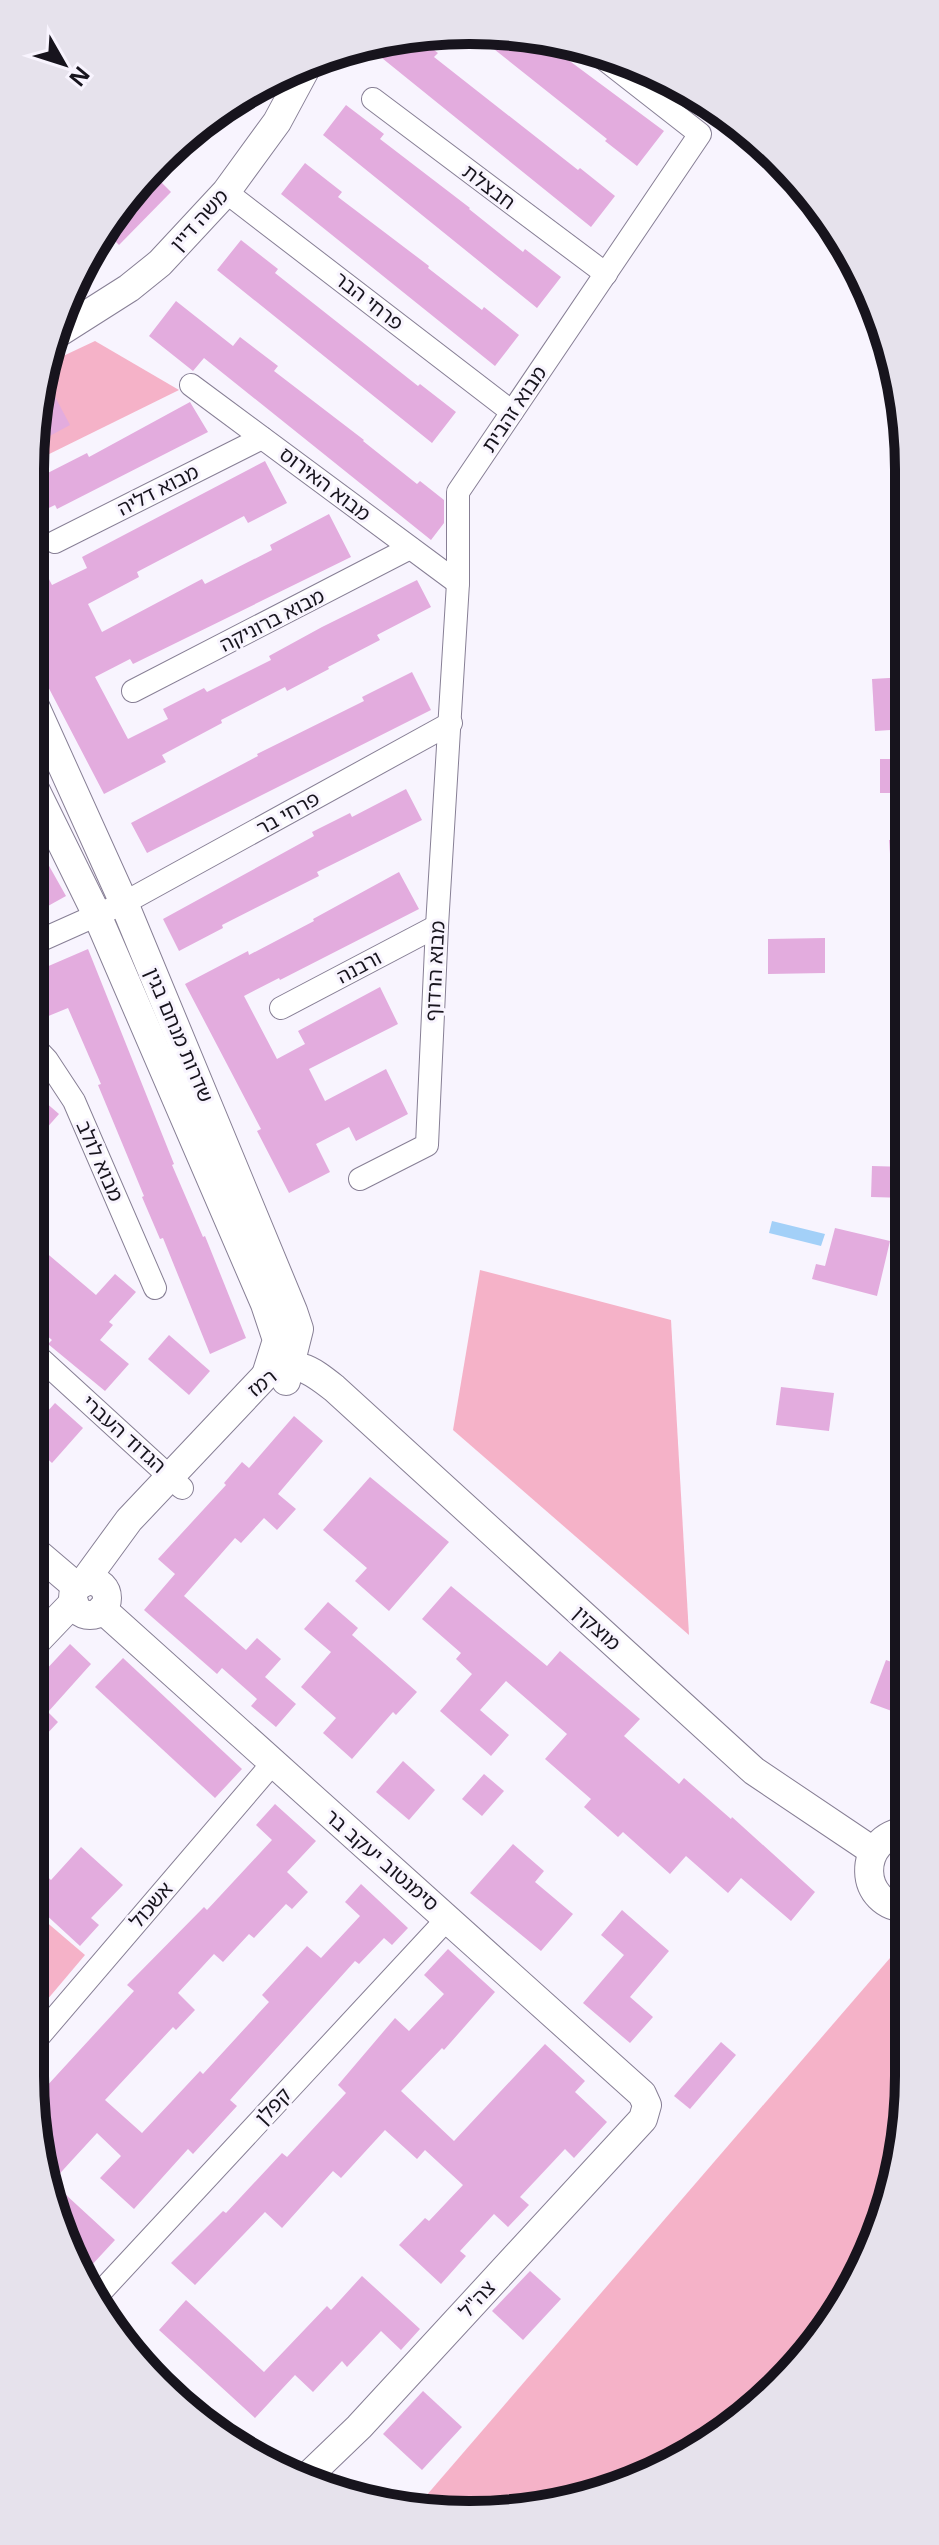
<svg xmlns="http://www.w3.org/2000/svg" width="939" height="2545" font-family="'Noto Sans','Noto Sans Hebrew',sans-serif">
<rect width="100%" height="100%" fill="#f8f4fe"/>
<g fill="#f5b2c8">
<polygon points="95,341 179,390 31,463 44,365"/>
<polygon points="480,1270 671,1320 689,1635 453,1430"/>
<polygon points="30,1908 85,1955 30,2020"/>
<polygon points="909,1936 909,2075 894,2190 818,2343 713,2441 556,2506 413,2511"/>
</g>
<polygon fill="#a3d0f8" points="772,1221 825,1234 821,1246 769,1233"/>
<g fill="#e3acde">
<polygon points="413,34 438,53 434,57 578,170 580,168 615,196 591,227 377,54 385,43"/>
<polygon points="480,38 544,42 664,131 637,166 605,141 607,139"/>
<polygon points="346,105 384,134 380,139 470,208 469,209 523,252 525,249 561,277 537,308 323,135"/>
<polygon points="305,163 342,192 338,197 429,266 428,268 482,310 484,307 519,335 495,366 281,194"/>
<polygon points="153,174 171,192 119,245 106,232 121,202"/>
<polygon points="241,240 278,269 275,273 418,386 420,384 456,412 432,443 217,270"/>
<polygon points="176,301 233,346 240,337 278,366 274,371 364,440 363,441 417,484 420,481 444,500 444,523 431,540 204,358 193,371 149,336"/>
<polygon points="43,374 70,425 33,445"/>
<polygon points="190,402 208,432 57,509 55,505 30,517 30,482 87,453 89,457"/>
<polygon points="265,461 287,503 248,523 244,516 137,572 139,577 88,604 102,632 202,579 205,584 272,550 270,545 329,514 351,557 133,664 130,659 95,677 128,739 168,719 163,709 204,688 207,692 271,660 269,656 322,627 417,580 431,607 377,635 380,640 328,667 329,669 287,691 285,687 221,720 222,723 162,755 166,762 104,794 30,652 30,542 52,585 87,568 82,557"/>
<polygon points="412,672 431,710 147,853 131,823 258,756 257,754 364,701 362,697"/>
<polygon points="906,677 906,729 875,731 872,679"/>
<rect x="880" y="759" width="26" height="34"/>
<polygon points="406,789 422,820 317,872 319,876 222,925 223,928 179,951 163,919 314,836 312,832 350,813 352,817"/>
<polygon points="906,839 906,881 892,882 889,840"/>
<polygon points="48,864 66,896 30,916 30,874"/>
<polygon points="399,872 419,909 280,980 279,978 244,996 277,1059 305,1044 298,1031 380,987 398,1024 309,1069 325,1101 386,1069 408,1114 356,1141 349,1127 316,1144 330,1172 289,1193 257,1131 261,1129 185,984 248,951 249,955 314,921 313,919"/>
<polygon points="825,938 825,973 768,974 768,939"/>
<polygon points="88,949 174,1164 172,1165 203,1237 205,1236 246,1338 210,1354 163,1238 160,1239 142,1197 144,1196 98,1085 101,1084 68,1008 46,1017 30,981 30,974"/>
<polygon points="30,1089 59,1114 30,1147"/>
<polygon points="872,1166 907,1167 907,1198 871,1197"/>
<polygon points="835,1228 890,1241 877,1296 812,1279 816,1264 825,1266"/>
<polygon points="30,1239 96,1295 115,1274 136,1292 109,1322 113,1325 100,1340 129,1364 105,1391 48,1344 52,1340 30,1321"/>
<polygon points="169,1335 210,1371 189,1395 148,1359"/>
<polygon points="781,1387 834,1393 829,1431 776,1425"/>
<polygon points="55,1403 83,1428 52,1463 30,1443 30,1431"/>
<polygon points="294,1416 323,1441 278,1494 296,1509 277,1530 264,1518 241,1543 235,1538 184,1596 246,1650 257,1638 281,1659 265,1677 296,1704 276,1727 251,1706 257,1699 222,1668 217,1674 144,1610 175,1574 158,1559 226,1485 224,1483 242,1462 249,1468"/>
<polygon points="370,1477 449,1542 389,1611 355,1581 367,1568 323,1530"/>
<polygon points="451,1586 547,1666 560,1651 640,1719 624,1736 679,1784 684,1778 731,1819 732,1817 815,1892 791,1921 741,1878 728,1893 686,1856 670,1874 623,1832 618,1837 584,1807 591,1799 545,1759 567,1734 506,1681 480,1710 509,1735 491,1756 440,1711 472,1674 456,1659 461,1653 422,1619"/>
<polygon points="328,1602 358,1628 352,1635 417,1692 396,1715 393,1712 352,1759 323,1733 336,1718 301,1687 331,1652 304,1629"/>
<polygon points="70,1644 91,1664 48,1712 58,1722 30,1752 30,1687"/>
<polygon points="123,1658 242,1769 215,1798 95,1687"/>
<polygon points="886,1660 908,1668 908,1717 870,1703"/>
<polygon points="403,1761 435,1790 409,1820 376,1792"/>
<polygon points="484,1774 504,1791 482,1816 462,1799"/>
<polygon points="275,1804 316,1841 287,1872 308,1892 292,1909 286,1904 254,1938 249,1934 223,1962 214,1954 178,1993 195,2010 176,2030 173,2027 105,2100 142,2133 200,2071 203,2074 269,2002 262,1995 307,1946 321,1958 360,1916 345,1902 361,1884 408,1928 392,1945 384,1938 359,1964 355,1961 230,2100 237,2106 193,2154 188,2149 134,2209 100,2178 121,2156 97,2133 52,2182 115,2240 90,2267 73,2252 53,2217 34,2100 134,1991 127,1985 204,1907 207,1910 272,1840 256,1825"/>
<polygon points="513,1844 544,1871 535,1882 573,1914 541,1951 470,1893"/>
<polygon points="81,1847 123,1885 91,1918 99,1925 80,1946 30,1900 30,1876 37,1868 51,1880"/>
<polygon points="622,1910 669,1951 630,1997 653,2017 630,2043 583,2003 624,1955 601,1935"/>
<polygon points="448,1949 495,1992 444,2050 442,2048 401,2091 454,2141 545,2044 585,2081 575,2092 607,2122 574,2158 565,2149 520,2197 529,2205 508,2227 494,2214 460,2251 466,2256 441,2284 399,2245 425,2218 429,2221 463,2185 425,2150 417,2159 385,2130 341,2178 333,2171 282,2228 265,2212 195,2285 171,2263 223,2211 226,2213 282,2153 287,2157 346,2093 338,2085 395,2018 409,2031 444,1994 424,1975"/>
<polygon points="721,2042 736,2055 690,2109 674,2096"/>
<polygon points="530,2271 561,2299 523,2340 492,2311"/>
<polygon points="362,2276 420,2329 401,2350 381,2331 347,2367 342,2361 313,2392 295,2375 255,2418 159,2330 186,2300 264,2372 327,2306 331,2310"/>
<polygon points="423,2391 462,2427 422,2470 383,2434"/>
</g>
<g fill="none" stroke-linecap="round" stroke-linejoin="round">
<g stroke="#877f95" stroke-width="24">
<g id="minor">
<polyline points="373,99 606,274"/>
<polyline points="226,192 512,412"/>
<polyline points="191,385 458,583"/>
<polyline points="55,542 262,438"/>
<polyline points="133,691 410,548"/>
<polyline points="30,945 124,903 451,723"/>
<polyline points="281,1008 437,926"/>
<polyline points="30,1042 47,1060 74,1101 155,1288"/>
<polyline points="360,1179 427,1145 437,926 458,583 458,492 700,134 590,48"/>
<polyline points="30,1349 182,1488"/>
<polyline points="30,2047 272,1764"/>
<polyline points="98,2295 448,1918"/>
</g>
</g>
<g stroke="#877f95" stroke-width="30">
<g id="tertiary">
<polyline points="55,335 129,288 160,263 226,192 277,122 305,70"/>
<polyline points="30,695 124,903 293,1311 299,1329 286,1381"/>
<polyline points="30,779 97,915 265,1304 277,1340 266,1375"/>
<polyline points="30,1547 77,1587"/>
<circle cx="90" cy="1598" r="17"/>
<path d="M83,1583l46,-63 137,-145c30,-17 44,-6 68,13l420,383 119,80"/>
<path d="M102,1609c179,163 361,322 540,485l5,11 -4,14 -284,308 -51,49"/>
<polyline points="30,1648 74,1602"/>
<path d="M908,1831c-53,5 -51,77 1,77"/>
</g>
</g>
<use href="#minor" stroke="#fff" stroke-width="22"/>
<use href="#tertiary" stroke="#fff" stroke-width="28"/>
</g>
<g text-anchor="middle" stroke-width="6" stroke-linejoin="round" paint-order="stroke">
<g font-size="20" fill="#17141d" stroke="#f8f4fe">
<text transform="translate(489 187) rotate(37)" y="7">חבצלת</text>
<text transform="translate(199 220) rotate(-48)" y="7">משה דיין</text>
<text transform="translate(369 301) rotate(38)" y="7">פרחי הבר</text>
<text transform="translate(514 409) rotate(-56)" y="7">מבוא זהבית</text>
<text transform="translate(325 484) rotate(37)" y="7">מבוא האירוס</text>
<text transform="translate(158 490) rotate(-27)" y="7">מבוא דליה</text>
<text transform="translate(272 620) rotate(-27)" y="7">מבוא ברוניקה</text>
<text transform="translate(288 813) rotate(-29)" y="7">פרחי בר</text>
<text transform="translate(359 967) rotate(-28)" y="7">ורבנה</text>
<text transform="translate(435 971) rotate(-87)" y="7">מבוא הרדוף</text>
<text transform="translate(179 1035) rotate(67)" y="7">שדרות מנחם בגין</text>
<text transform="translate(100 1161) rotate(66)" y="7">מבוא לולב</text>
<text transform="translate(262 1383) rotate(-39)" y="7">רמז</text>
<text transform="translate(124 1434) rotate(42)" y="7">הגדוד העברי</text>
<text transform="translate(597 1628) rotate(42)" y="7">מוצקין</text>
<text transform="translate(382 1860) rotate(41)" y="7">סימנטוב יעקב בר</text>
<text transform="translate(151 1905) rotate(-49)" y="7">אשכול</text>
<text transform="translate(273 2106) rotate(-47)" y="7">קפלן</text>
<text transform="translate(477 2299) rotate(-47)" y="7">צה"ל</text>
</g>
</g>
<path d="M0 0H939V2545H0ZM469 44H470A425 425 0 0 1 895 469V2076A425 425 0 0 1 470 2501H469A425 425 0 0 1 44 2076V469A425 425 0 0 1 469 44Z" fill="#e6e2ec" fill-rule="evenodd"/>
<path fill="none" stroke="#17141d" stroke-width="10" d="M469 44H470A425 425 0 0 1 895 469V2076A425 425 0 0 1 470 2501H469A425 425 0 0 1 44 2076V469A425 425 0 0 1 469 44Z"/>
<g transform="translate(64 64) rotate(129)" stroke="#f8f4fe" stroke-width="6" paint-order="stroke">
<path d="M0-6L14 30L0 20L-14 30Z" fill="#17141d"/>
<text y="-12" font-size="22" font-weight="bold" text-anchor="middle" fill="#17141d">N</text>
</g>
</svg>
